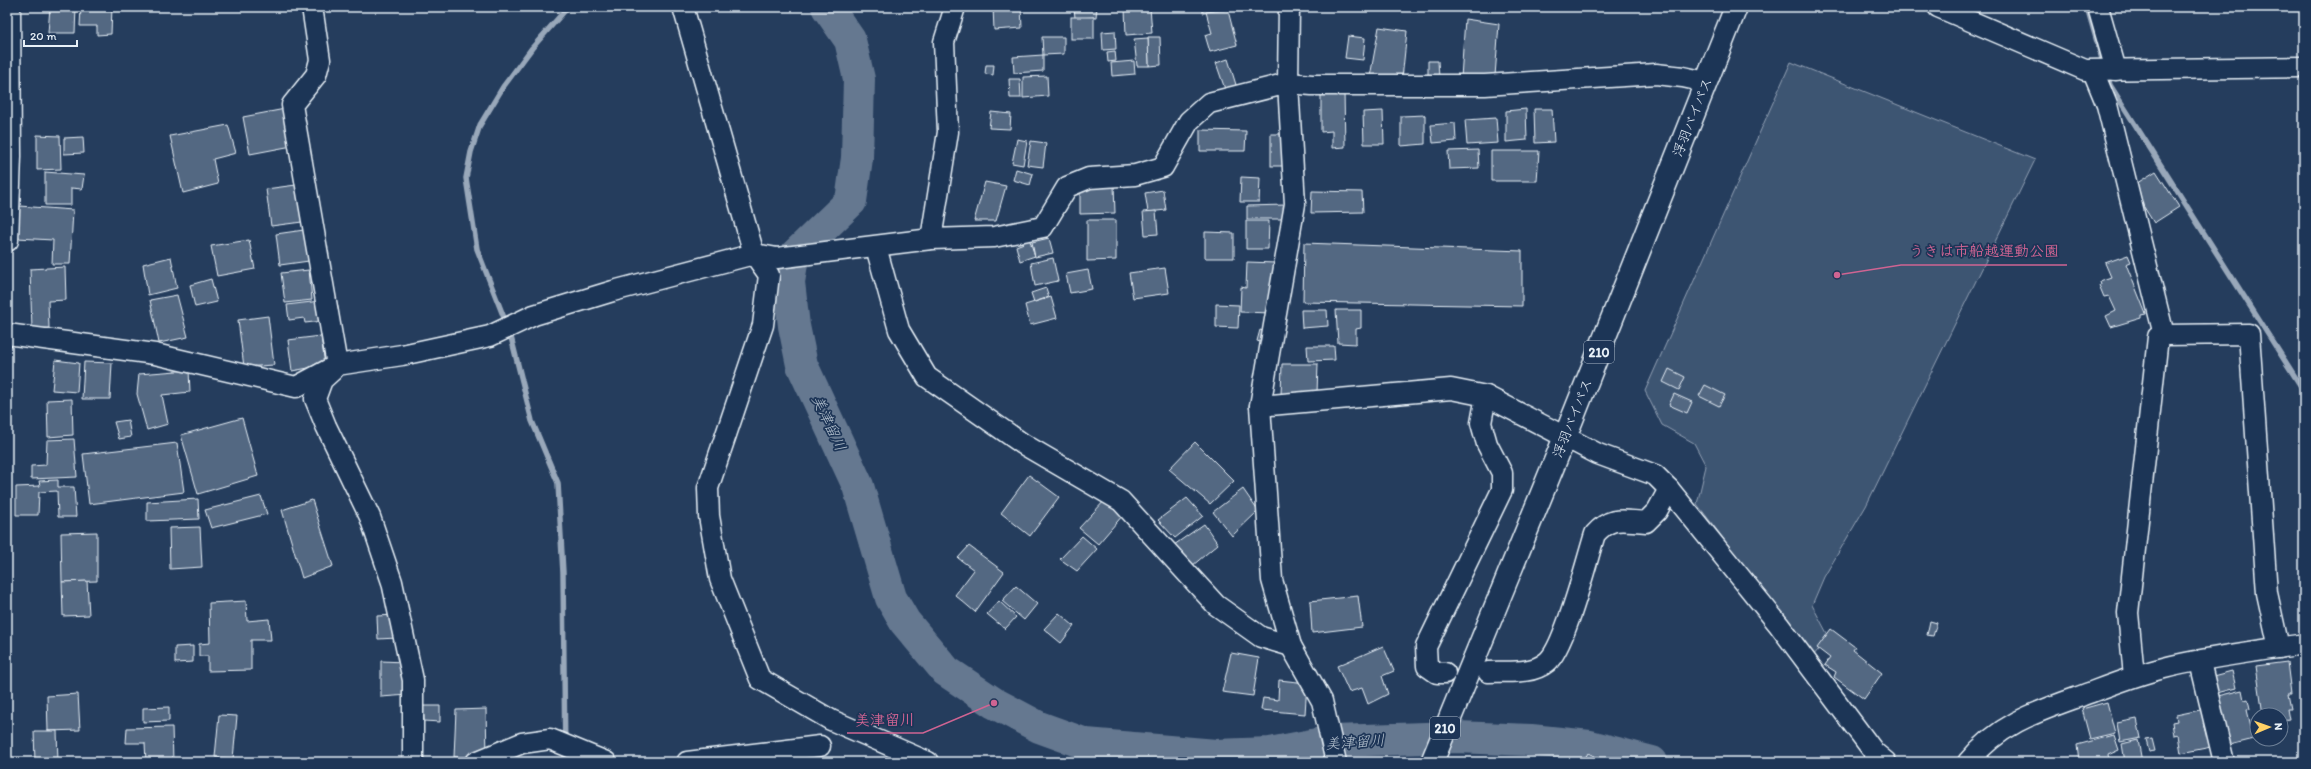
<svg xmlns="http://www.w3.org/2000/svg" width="2311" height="769" font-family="Itim,'Klee One',sans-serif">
<rect width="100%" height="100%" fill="#253d5d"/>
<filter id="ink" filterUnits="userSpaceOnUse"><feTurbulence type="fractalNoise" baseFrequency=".025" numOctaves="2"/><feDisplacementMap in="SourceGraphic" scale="8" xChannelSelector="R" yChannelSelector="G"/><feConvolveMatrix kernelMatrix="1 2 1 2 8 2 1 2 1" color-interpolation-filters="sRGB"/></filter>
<g filter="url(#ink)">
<polygon fill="#3e5472" stroke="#93a2b5" points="1791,62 2035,160 1866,506 1824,577 1812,605 1829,637 1813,656 1697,504 1706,466 1694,443 1662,425 1645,391"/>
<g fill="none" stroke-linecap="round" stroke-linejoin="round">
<g stroke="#99a8ba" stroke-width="5.5">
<polyline points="2087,7 2104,66"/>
<polyline points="2107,74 2110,85 2304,391"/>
<polyline points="565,762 563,573 558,483 532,421 510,333 477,249 466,178 471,152 480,125 503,87 532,48 568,7"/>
</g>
<polyline stroke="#657890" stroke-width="32" points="827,7 850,40 859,79 857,158 851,201 793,257 789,282 794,326 802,365 858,486 891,598 905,622 946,671 994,703 1039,727 1086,744 1216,755 1270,753 1333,741 1457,737 1531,740 1590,746 1652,762"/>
</g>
<g fill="#536782" stroke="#e8f1f8">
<polygon points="50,7 76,7 75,33 48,33"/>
<polygon points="81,7 112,7 111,34 97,35 97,26 80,26"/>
<polygon points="993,7 1021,7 1022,28 994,30"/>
<polygon points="1074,7 1097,7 1096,17 1075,18"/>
<polygon points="1150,7 1152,33 1126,35 1125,8"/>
<polygon points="1202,7 1224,7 1225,10 1203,13"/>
<polygon points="1227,7 1237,45 1210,52 1205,35 1212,33 1206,12 1225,10"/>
<rect x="1071" y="17" width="23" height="22"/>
<polygon points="1465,19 1499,24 1495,76 1461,78"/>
<polygon points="1379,27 1407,31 1402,79 1370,77"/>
<polygon points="1115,31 1116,49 1103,50 1102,32"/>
<polygon points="1348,36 1365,38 1363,60 1345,58"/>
<polygon points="1042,37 1064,37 1064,54 1043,55"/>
<polygon points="1148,37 1160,37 1161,65 1149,66"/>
<polygon points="1148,38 1149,66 1137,66 1134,39"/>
<polygon points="1115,51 1116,61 1108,62 1107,52"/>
<polygon points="1043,55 1043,71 1014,73 1013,57"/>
<polygon points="1228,59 1237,88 1226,92 1216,63"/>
<polygon points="1134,61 1135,74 1112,76 1111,63"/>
<polygon points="1428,61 1438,61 1439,78 1428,78"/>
<polygon points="986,65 994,65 993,75 985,74"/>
<polygon points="1047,76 1048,96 1023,98 1023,77"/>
<polygon points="1009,79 1020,79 1021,98 1010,98"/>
<polygon points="1321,92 1344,92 1345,147 1332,148 1332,131 1321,132"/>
<polygon points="285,109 292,146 250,154 243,117"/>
<polygon points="1526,109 1527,140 1506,142 1506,111"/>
<polygon points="1534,109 1552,109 1554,142 1535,143"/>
<polygon points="1383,111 1384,144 1364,144 1363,112"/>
<polygon points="991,112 1011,114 1010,129 989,128"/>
<polygon points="1425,115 1425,144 1401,146 1401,116"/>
<polygon points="1496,118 1498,143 1467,145 1465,120"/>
<polygon points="1455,123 1456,141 1433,143 1431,125"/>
<polygon points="228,125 236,153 213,159 218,184 183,193 170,136"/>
<polygon points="1200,130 1246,131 1245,151 1200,151"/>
<rect x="1271" y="134" width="21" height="32"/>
<polygon points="37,135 60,136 61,169 37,170"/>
<polygon points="83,137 84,153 64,154 64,138"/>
<polygon points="1017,139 1027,141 1023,165 1012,163"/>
<polygon points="1031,141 1046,143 1043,167 1027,165"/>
<polygon points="1478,150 1479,168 1449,169 1448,151"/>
<polygon points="1491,151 1539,151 1537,181 1491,181"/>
<polygon points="1016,169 1033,174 1030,185 1013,180"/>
<polygon points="2156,171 2179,207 2154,223 2137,196 2140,194 2134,185"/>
<polygon points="45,172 84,175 82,189 71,188 71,205 45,205"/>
<polygon points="1241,177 1260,178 1259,202 1240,202"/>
<polygon points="985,182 1006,186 996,221 974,221"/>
<polygon points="296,185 302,222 271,226 266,189"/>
<polygon points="1114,185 1115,213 1080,214 1080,186"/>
<polygon points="1163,190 1166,210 1148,212 1145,193"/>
<polygon points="1312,191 1362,192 1363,212 1311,213"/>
<polygon points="1286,205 1287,219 1247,219 1247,206"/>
<polygon points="19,206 73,210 70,264 52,264 53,240 17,238"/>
<polygon points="1156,211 1158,234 1145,235 1143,212"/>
<polygon points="1087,220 1116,220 1116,260 1087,261"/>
<polygon points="1246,221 1269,221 1268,249 1246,249"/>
<polygon points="304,230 309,261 280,265 276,234"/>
<polygon points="1205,232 1234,233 1234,258 1205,258"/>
<polygon points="1029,238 1035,256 1020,261 1016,246 1024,243 1023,240"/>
<polygon points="1049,238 1053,253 1035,257 1032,242"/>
<polygon points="249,240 255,269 217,276 211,246"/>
<polygon points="1304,243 1522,251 1522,306 1303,302"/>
<polygon points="2128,255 2131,262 2126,264 2146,314 2141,315 2141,318 2111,327 2106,316 2116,311 2109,296 2104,297 2099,285 2101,284 2100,281 2111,277 2105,263"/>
<polygon points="171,257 177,288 148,295 143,264"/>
<polygon points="1053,258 1058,281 1035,286 1031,263"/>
<polygon points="1247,262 1275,263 1273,313 1240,312 1241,287 1246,288"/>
<polygon points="65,267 66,300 48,301 49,328 32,329 30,269"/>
<polygon points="1165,268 1169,293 1133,298 1129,273"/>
<polygon points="309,270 312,300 285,303 281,273"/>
<polygon points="1088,270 1092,289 1070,293 1066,274"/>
<polygon points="211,279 217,302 195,307 190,285"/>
<polygon points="1046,288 1049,297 1034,302 1031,293"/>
<polygon points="177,295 188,337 159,343 150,300"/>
<polygon points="1051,297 1057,318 1030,325 1025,305"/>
<polygon points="320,301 323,321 305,323 304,318 289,320 287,305"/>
<polygon points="1216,304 1239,305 1238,328 1216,327"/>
<polygon points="1301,310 1327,310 1328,326 1302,328"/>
<polygon points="1336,310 1361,310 1361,328 1356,329 1356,344 1338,343"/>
<polygon points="268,316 274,365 244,367 238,320"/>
<polygon points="1260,330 1266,332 1263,343 1257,341"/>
<polygon points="321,336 325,365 292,371 288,340"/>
<polygon points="1307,346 1334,346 1335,360 1308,361"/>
<polygon points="55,360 79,363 77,392 52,390"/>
<polygon points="84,362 112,363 110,399 82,399"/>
<polygon points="1282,364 1318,364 1317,393 1281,395"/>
<polygon points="1669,369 1685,377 1679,390 1663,382"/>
<polygon points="189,370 190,392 162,395 168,424 147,430 137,394 139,374"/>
<polygon points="1705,385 1725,395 1719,406 1699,396"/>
<polygon points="1674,394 1692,402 1687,413 1669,405"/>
<polygon points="72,399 73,435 48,437 47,400"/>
<polygon points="242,418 258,476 198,494 181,435"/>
<polygon points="128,420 131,437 119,439 114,422"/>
<polygon points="74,439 77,477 31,479 31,466 46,465 47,440"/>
<polygon points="1195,442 1234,481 1210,504 1169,469"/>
<polygon points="177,443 184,492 89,504 83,454"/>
<polygon points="1029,475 1059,497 1030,536 1001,513"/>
<polygon points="58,480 58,487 74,487 76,517 58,517 57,491 39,492 38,515 16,515 16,487 40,486 39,481"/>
<polygon points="1243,489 1258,511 1232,536 1213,512"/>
<polygon points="261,496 267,514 211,528 205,510"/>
<polygon points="1107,498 1123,515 1098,544 1079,528"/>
<polygon points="1187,498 1203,516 1175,538 1158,520"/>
<polygon points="198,499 199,519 147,521 147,502"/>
<polygon points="312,500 333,566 302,578 282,510"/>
<polygon points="1204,524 1218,544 1192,566 1174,545"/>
<polygon points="200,527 202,567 170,569 169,528"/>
<polygon points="97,532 97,581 62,582 61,533"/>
<polygon points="1082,536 1097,549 1077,571 1060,559"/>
<polygon points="969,546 1004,572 975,612 955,595 974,570 958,558"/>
<polygon points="87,581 89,615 63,616 62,582"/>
<polygon points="1016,586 1037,604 1024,620 1002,601"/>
<polygon points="1358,596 1362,627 1312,633 1310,601"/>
<polygon points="246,601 247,621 269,619 271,640 251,640 251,670 208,671 208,656 199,656 199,644 210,643 209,603"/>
<polygon points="999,601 1016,617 1005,629 987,614"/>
<polygon points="1059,613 1074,626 1061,643 1044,629"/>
<polygon points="395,615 397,638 378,639 377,616"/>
<polygon points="1930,621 1937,623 1933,636 1927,635"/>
<polygon points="1831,629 1855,647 1853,650 1882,673 1864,699 1834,677 1836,672 1825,665 1830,658 1817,648"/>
<polygon points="193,646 193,662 175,663 175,647"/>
<polygon points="1383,646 1394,671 1382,676 1388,694 1368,704 1362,688 1349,692 1337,666"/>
<polygon points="1231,653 1259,658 1253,696 1222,692"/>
<polygon points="381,661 405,662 408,695 381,697"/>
<polygon points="2287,662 2291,694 2288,694 2291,709 2287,709 2289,720 2281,721 2281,715 2263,715 2256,666"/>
<polygon points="2232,671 2236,688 2217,693 2213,676"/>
<polygon points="1279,680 1307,683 1305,714 1261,710 1263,698 1278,700"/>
<polygon points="2242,690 2244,700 2248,699 2250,709 2247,710 2254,739 2230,745 2218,696"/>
<polygon points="78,694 80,730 48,731 47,696"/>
<polygon points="2107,702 2115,733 2090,739 2082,709"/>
<polygon points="423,706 440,706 440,722 424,721"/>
<polygon points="169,707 169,721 143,722 143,708"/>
<polygon points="486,709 487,757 454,757 456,710"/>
<polygon points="2200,710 2203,710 2206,723 2203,723 2211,747 2181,753 2178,735 2174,736 2172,722 2177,721 2176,715"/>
<polygon points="219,715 237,716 233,759 215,757"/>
<polygon points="2137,719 2141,738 2120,742 2117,723"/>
<polygon points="172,727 173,762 146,762 145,743 126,743 127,728"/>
<polygon points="34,731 57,731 58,762 35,762"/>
<polygon points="2114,735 2119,750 2108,755 2110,762 2079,762 2077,745"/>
<polygon points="2152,739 2155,751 2149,752 2146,740"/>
<polygon points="2138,740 2142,762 2125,762 2122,744"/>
<polygon points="1588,753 1606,762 1589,762 1584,760"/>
<polygon points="2179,758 2180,762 2158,762"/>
</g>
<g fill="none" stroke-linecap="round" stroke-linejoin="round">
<g stroke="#e8f1f8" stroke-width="23">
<g id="minor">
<polyline points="312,7 320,60 316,75 292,105 337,365"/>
<polyline points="683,7 754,254 769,275 763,325 708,488 709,516 720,579 760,679 831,720 928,762"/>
<polyline points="1289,7 1288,83 1295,204 1260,406 1272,580 1291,646 1322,701 1336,762"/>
<polyline points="1938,7 2085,70 2304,67"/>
<polyline points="2098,7 2116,70"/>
<polyline points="2093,71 2107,105 2164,335"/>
<polyline points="931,239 948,132 944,42 955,7"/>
<polyline points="876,247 899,330 927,377 1023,444 1121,501 1216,605 1261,637 1291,646"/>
<polyline points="7,334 155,354 296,387 337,365 402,355 490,336 534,315 613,291 754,254 777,258 931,239 994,237 1043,227 1067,187 1089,178 1135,175 1163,167 1189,121 1209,103 1288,83 1312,85 1485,85 1656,74 1683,77 1706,82"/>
<polyline points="333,370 322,380 315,399 326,426 370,517 392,582 413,680 413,762"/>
<polyline points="1260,406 1451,389 1486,396 1598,454 1655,475 1669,489 1779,625 1874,752 1886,762"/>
<polyline points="2200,662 2224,762"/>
<path d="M1488,672c20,-1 43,3 59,-10 18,-14 40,-103 48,-128 17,-19 28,-13 51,-12l11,-11 12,-22"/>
<polyline points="1445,673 1437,673 1427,666 1426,647 1502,490 1502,473 1487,444 1481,423 1486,396"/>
<polyline points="2134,676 2128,613 2158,337 2164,335 2249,334 2267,593 2279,648"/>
<polyline points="476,762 522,743 550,739 606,762"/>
<polyline points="687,762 820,746"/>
<path d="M1968,762c31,-38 68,-50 113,-66 27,-10 54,-21 83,-28 43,-11 95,-17 140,-24"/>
</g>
</g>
<g stroke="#e8f1f8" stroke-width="25">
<g id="trunk">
<polyline points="7,240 10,156 9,7"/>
<polyline points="1432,762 1565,437 1736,7"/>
</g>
</g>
<use href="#minor" stroke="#1d3557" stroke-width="20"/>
<use href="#trunk" stroke="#1d3557" stroke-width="22"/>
</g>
</g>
<g text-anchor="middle" stroke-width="3.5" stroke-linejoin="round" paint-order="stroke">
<g fill="#1d3557" stroke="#abb9c8" stroke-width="1">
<rect x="1584" y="341" width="30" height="22" rx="3"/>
<rect x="1430" y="717" width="30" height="22" rx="3"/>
</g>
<g font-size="13" font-weight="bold" fill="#e8f1f8">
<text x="1599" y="357">210</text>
<text x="1445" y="733">210</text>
</g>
<g font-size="14" fill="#e8f1f8" stroke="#1d3557">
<text transform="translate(1692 117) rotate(-68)" y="5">浮羽バイパス</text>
<text transform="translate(1572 418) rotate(-68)" y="5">浮羽バイパス</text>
</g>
<g font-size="15" font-style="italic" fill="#b4c1ce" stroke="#1d3557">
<text transform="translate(829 423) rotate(65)" y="5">美津留川</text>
<text transform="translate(1355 742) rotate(-4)" y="5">美津留川</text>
</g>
</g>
<path fill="none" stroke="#cf6492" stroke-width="1.5" d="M1837 275L1901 265H2067M994 703L923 733H847"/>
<g fill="#cf6492" stroke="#1d3557" stroke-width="1.5">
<circle cx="1837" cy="275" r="4"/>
<circle cx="994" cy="703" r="4"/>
</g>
<g font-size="15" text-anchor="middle" font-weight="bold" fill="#cf6492" stroke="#1d3557" stroke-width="3.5" stroke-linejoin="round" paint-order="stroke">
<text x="1984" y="256">うきは市船越運動公園</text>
<text x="885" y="725">美津留川</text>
</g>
<rect width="2311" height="769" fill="none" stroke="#1d3557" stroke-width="24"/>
<rect x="12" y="12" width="2287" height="745" fill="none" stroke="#e8f1f8" stroke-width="1.5" filter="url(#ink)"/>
<g transform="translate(2269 727) rotate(88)"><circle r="19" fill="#1d3557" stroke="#6e8097"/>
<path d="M0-3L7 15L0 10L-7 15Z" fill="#ffd166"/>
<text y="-6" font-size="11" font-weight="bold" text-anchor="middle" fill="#e8f1f8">N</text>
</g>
<path d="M24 40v6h53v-6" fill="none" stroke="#e8f1f8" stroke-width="2"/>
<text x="30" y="40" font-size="12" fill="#e8f1f8" stroke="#1d3557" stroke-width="3" paint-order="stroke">20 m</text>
</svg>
